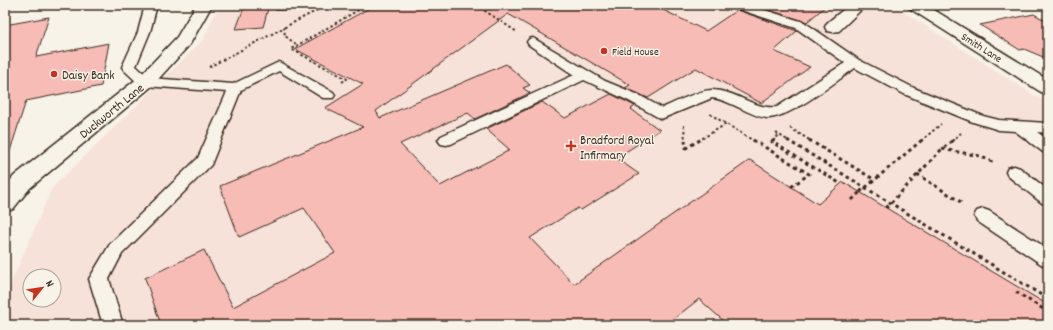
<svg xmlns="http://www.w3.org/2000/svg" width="1053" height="330" font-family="Dekko,sans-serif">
<rect width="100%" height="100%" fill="#f7f3e8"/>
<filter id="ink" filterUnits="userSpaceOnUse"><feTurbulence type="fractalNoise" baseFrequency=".025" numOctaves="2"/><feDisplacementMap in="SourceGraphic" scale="8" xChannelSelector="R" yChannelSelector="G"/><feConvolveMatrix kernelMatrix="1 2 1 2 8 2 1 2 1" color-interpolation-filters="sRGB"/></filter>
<g filter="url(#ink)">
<path fill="#f7e2d9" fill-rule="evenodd" d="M219,5h674l155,99v221h-1043v-28l47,-109 151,-148zM30,276h24v24h-24z"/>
<g fill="#f8bcb6" stroke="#3b2a1e">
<polygon points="245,5 269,5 263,27 236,29"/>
<polygon points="375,5 653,5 706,31 737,10 797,31 774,51 810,67 761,103 696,68 648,98 625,88 630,85 508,14 376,111 380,118 506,64 530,85 523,88 530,93 475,119 468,113 400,144 440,186 510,150 486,129 542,102 565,118 611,94 635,106 631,109 660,130 616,158 639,174 581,210 578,208 530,238 574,284 750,160 818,204 843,182 1048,305 1048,325 728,325 699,299 666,325 161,325 145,278 204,250 233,307 335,253 304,208 239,237 220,186 363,127 325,108 363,84 295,49"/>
<polygon points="775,5 827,5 807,22 769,10"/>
<polygon points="1034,14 1048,22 1048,59 1024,49 1020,50 980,25"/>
<polygon points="49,17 36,57 109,43 101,86 26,101 10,151 5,150 5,25"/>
</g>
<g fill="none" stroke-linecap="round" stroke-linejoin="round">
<g stroke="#3b2a1e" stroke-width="3">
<g id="lane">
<polygon points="145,5 157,5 150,32 136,66 149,78 233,84 279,62 333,92 335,95 333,98 323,98 279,71 241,90 211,165 122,254 109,279 123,325 103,325 89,279 110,244 198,158 227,92 145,86 140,85 124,70 122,67 138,32"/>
<polygon points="275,5 287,5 284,9 276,9"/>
<path d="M730,5h18l56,17 55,38 55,28 69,28 16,4 49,3v10l-11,-1 11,8v13l-5,-1 -28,-21 -16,-1 -26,-8 -69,-28 -49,-26c-20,14 -66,51 -88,50 -18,-2 -36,-18 -55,-20l-51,21 -32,-18 -45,-21 -133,64 -5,1 -5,-1 -3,-4 3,-4 133,-61 -45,-30 -2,-3 2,-3 4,-1 72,43 34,14 23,13c13,-5 36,-18 50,-18 23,0 43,20 65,17l68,-44 -49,-35 -64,-21z"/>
<polygon points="1014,166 1020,168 1048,190 1048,205 1042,203 1008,176 1006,172 1008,168"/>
<polygon points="983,209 989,211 1048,249 1048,267 1041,264 977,221 974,216 977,211"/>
</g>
</g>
<g stroke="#3b2a1e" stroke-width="3">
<g id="street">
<polygon points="849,5 866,5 839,31 833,32 827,31 825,27 827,23"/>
<polygon points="907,5 926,5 1048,80 1048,94 1041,92 909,8"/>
</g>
</g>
<g stroke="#3b2a1e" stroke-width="3">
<polygon id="secondary" points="196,5 212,5 190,44 152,86 30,188 13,209 5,212 5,187 14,176 138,78 177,37"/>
</g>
<g stroke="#3b2a1e" stroke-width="2" stroke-dasharray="2.5 2.5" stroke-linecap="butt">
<polyline points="476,5 517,32"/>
<polyline points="284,27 285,36 297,45"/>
<polyline points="209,67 327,5"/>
<polyline points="342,82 347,79 291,49 367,5"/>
<polyline points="710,114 754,141"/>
<polyline points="684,125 685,141"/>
<polyline points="790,128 811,141"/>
<polyline points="776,133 789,141"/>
<polyline points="698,141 726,124"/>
<polyline points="773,141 780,134"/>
<polyline points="921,141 941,124"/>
<polyline points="952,141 961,133"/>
</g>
<g stroke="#3b2a1e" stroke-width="3" stroke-dasharray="3.5 3.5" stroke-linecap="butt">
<polyline points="685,140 686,148 700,140"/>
<polyline points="753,140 809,174 791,187"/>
<polyline points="774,140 772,142 841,184"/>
<polyline points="787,140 1048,299"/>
<polyline points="809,140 875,180"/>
<polyline points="942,149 980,156 994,163"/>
<polyline points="917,174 964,204"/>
<polyline points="871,183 922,140"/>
<polyline points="852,200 860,192"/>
<polyline points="886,208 941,150 953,140"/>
<polyline points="1016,292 1048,312"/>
</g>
<use href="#lane" fill="#f7f3e8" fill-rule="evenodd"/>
<use href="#street" fill="#f7f3e8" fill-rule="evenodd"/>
<use href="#secondary" fill="#f7f3e8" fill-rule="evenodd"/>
<polyline stroke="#3b2a1e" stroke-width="3" stroke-dasharray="3.5 3.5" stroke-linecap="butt" points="860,192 871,183"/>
</g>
</g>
<g fill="#c8321e" stroke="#f7f3e8" stroke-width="1.5">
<circle cx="604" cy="51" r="4"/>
<circle cx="54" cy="74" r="4"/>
<path d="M569 140h4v4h4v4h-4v4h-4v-4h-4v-4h4z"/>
</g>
<g text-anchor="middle" stroke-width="3" stroke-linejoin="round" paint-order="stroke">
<g font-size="11" fill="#3b2a1e" stroke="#f7f3e8">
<text transform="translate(982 47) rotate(32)" y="4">Smith Lane</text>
</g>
<g font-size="11" fill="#3b2a1e" stroke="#f7f3e8" text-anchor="start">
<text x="612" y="55">Field House</text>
</g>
<g font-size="13" fill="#3b2a1e" stroke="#f7f3e8" text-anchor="start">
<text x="62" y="79">Daisy Bank</text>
<text x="580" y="144">Bradford Royal<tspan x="580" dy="15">Infirmary</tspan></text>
</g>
<g font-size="13" fill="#3b2a1e" stroke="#f7f3e8">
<text transform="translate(111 110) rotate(-39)" y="5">Duckworth Lane</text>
</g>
</g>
<rect width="1053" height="330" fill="none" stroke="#f7f3e8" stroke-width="20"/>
<rect x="10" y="10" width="1033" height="310" fill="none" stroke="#3b2a1e" stroke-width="1.5" filter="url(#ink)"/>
<g transform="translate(42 288) rotate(60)"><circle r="19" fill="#f7f3e8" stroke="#aca397"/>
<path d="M0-3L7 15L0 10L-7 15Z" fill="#c8321e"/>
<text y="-6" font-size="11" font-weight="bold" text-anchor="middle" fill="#3b2a1e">N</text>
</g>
</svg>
